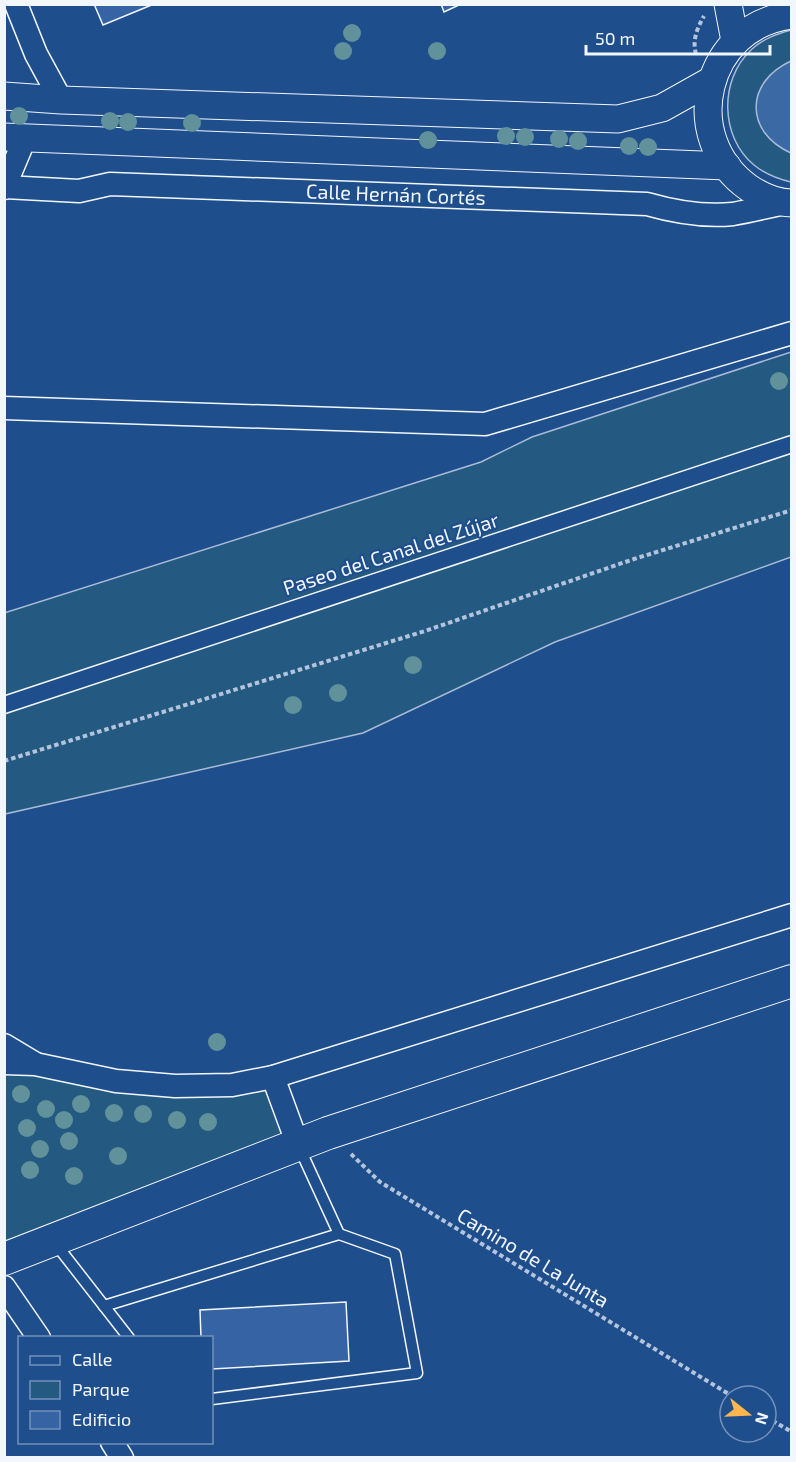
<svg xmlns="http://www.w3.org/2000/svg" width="796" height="1462" font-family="'Exo 2',sans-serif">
<rect width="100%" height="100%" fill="#1f4e8c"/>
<g fill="#245a82" stroke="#a8bbd7" stroke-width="1.5">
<path d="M791,30v152c-13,-3 -26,-8 -37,-17 -34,-28 -35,-85 -3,-115 11,-11 26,-16 40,-20z"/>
<polygon points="791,352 791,557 555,642 363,733 5,814 4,613 481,462 532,437"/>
<polygon points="5,1045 116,1081 273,1077 298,1145 5,1259"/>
</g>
<path fill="#3b69a3" stroke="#a8bbd7" stroke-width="1.5" d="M791,61v92c-47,-21 -46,-71 0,-92z"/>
<g fill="#3563a3" stroke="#f2f6ff" stroke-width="1.5">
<polygon points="94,4 154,4 103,25"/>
<polygon points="441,4 461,4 444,12"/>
<polygon points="346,1302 349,1361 212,1369 212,1338 201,1338 200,1310"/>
</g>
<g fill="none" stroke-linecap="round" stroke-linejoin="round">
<g stroke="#f2f6ff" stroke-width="13">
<g id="service">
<polyline points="55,1243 129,1338"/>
<polyline points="104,1306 339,1234"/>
<polyline points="212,1399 417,1373 395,1254 339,1234 299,1147"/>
</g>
</g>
<g stroke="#f2f6ff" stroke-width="19">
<polyline id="pedestrian" points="4,705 792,444"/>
</g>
<g stroke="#f2f6ff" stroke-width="25">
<g id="minor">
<polyline points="16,4 36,54 61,100"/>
<path id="s1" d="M5,187l74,4 31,-7 537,20c28,8 57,13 86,10 17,-3 34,-7 51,-11"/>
<polyline points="4,188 25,138"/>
<polyline points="4,408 485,424 792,333"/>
<polyline points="4,1045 34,1063"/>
<polyline points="4,1063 35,1064 116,1081 175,1086 232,1085 273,1077 792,915"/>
<polyline points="273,1077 298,1145"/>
<polyline points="4,1287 39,1338"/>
<polyline points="112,1442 122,1458"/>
</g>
</g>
<g stroke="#f2f6ff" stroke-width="29">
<g id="tertiary">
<polyline points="728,4 735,41"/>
<path d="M792,15c-88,10 -114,123 -43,173 12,8 28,15 43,15"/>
<polyline points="4,96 61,100 618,119 662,108 712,80"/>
<polyline points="4,137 727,166"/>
</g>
</g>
<g stroke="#f2f6ff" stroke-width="34">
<polyline id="secondary" points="4,1259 328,1133 792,981"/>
</g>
<g stroke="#b3c4dc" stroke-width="4" stroke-dasharray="4.5 3" stroke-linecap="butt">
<path d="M696,54c-4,-13 1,-26 8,-38"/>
<polyline points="4,761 425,631 634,559 792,510"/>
<polyline points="351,1154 380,1182 732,1396"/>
<polyline points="766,1417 792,1432"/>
</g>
<use href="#service" stroke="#1f4e8c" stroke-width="10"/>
<use href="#pedestrian" stroke="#1f4e8c" stroke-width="16"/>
<use href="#minor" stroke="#1f4e8c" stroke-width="22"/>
<use href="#tertiary" stroke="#1f4e8c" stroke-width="27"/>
<use href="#secondary" stroke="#1f4e8c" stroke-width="32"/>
</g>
<g fill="#61919a">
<circle cx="352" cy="33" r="9"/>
<circle cx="343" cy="51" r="9"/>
<circle cx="437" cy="51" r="9"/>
<circle cx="19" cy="116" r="9"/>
<circle cx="110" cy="121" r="9"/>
<circle cx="128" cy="122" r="9"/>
<circle cx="192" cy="123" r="9"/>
<circle cx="506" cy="136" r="9"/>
<circle cx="525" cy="137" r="9"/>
<circle cx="559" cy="139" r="9"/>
<circle cx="428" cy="140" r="9"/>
<circle cx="578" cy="141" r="9"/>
<circle cx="629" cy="146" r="9"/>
<circle cx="648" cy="147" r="9"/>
<circle cx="779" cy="381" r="9"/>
<circle cx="413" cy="665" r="9"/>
<circle cx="338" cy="693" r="9"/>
<circle cx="293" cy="705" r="9"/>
<circle cx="217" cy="1042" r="9"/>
<circle cx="21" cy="1094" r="9"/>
<circle cx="81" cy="1104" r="9"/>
<circle cx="46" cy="1109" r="9"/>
<circle cx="114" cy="1113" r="9"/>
<circle cx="143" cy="1114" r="9"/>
<circle cx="64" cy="1120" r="9"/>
<circle cx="177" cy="1120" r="9"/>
<circle cx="208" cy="1122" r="9"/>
<circle cx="27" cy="1128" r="9"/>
<circle cx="69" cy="1141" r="9"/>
<circle cx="40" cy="1149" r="9"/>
<circle cx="118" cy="1156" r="9"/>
<circle cx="30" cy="1170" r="9"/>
<circle cx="74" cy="1176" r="9"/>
</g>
<g text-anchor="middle" stroke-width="4.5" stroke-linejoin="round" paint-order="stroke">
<g font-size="20" fill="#f2f6ff" stroke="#1f4e8c">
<text dy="7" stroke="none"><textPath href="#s1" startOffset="392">Calle Hernán Cortés</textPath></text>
<text transform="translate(391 554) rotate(-18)" y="7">Paseo del Canal del Zújar</text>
<text transform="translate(533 1258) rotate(31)" y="7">Camino de La Junta</text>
</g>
</g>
<rect width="796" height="1462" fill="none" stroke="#f2f6ff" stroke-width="12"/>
<rect x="18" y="1336" width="195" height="108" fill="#1f4e8c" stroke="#7391ba" stroke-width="1.5"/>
<rect x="30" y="1356" width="30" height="9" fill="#1f4e8c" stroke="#7391ba" stroke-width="1.5"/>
<text x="72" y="1366" font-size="18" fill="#f2f6ff">Calle</text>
<rect x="30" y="1381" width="30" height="18" fill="#245a82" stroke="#7391ba" stroke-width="1.5"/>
<text x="72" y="1396" font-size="18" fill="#f2f6ff">Parque</text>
<rect x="30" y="1411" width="30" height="18" fill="#3563a3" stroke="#7391ba" stroke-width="1.5"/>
<text x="72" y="1426" font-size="18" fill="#f2f6ff">Edificio</text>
<g transform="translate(748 1414) rotate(108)"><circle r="28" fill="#1f4e8c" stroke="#7391ba" stroke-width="1.5"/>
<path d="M0-4.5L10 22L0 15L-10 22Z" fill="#ffb74d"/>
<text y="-9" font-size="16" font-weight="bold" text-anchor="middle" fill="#f2f6ff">N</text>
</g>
<path d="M586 45v9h184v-9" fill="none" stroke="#f2f6ff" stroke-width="3"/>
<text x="595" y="45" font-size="18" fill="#f2f6ff" stroke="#1f4e8c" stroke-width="4.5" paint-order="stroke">50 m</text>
</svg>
